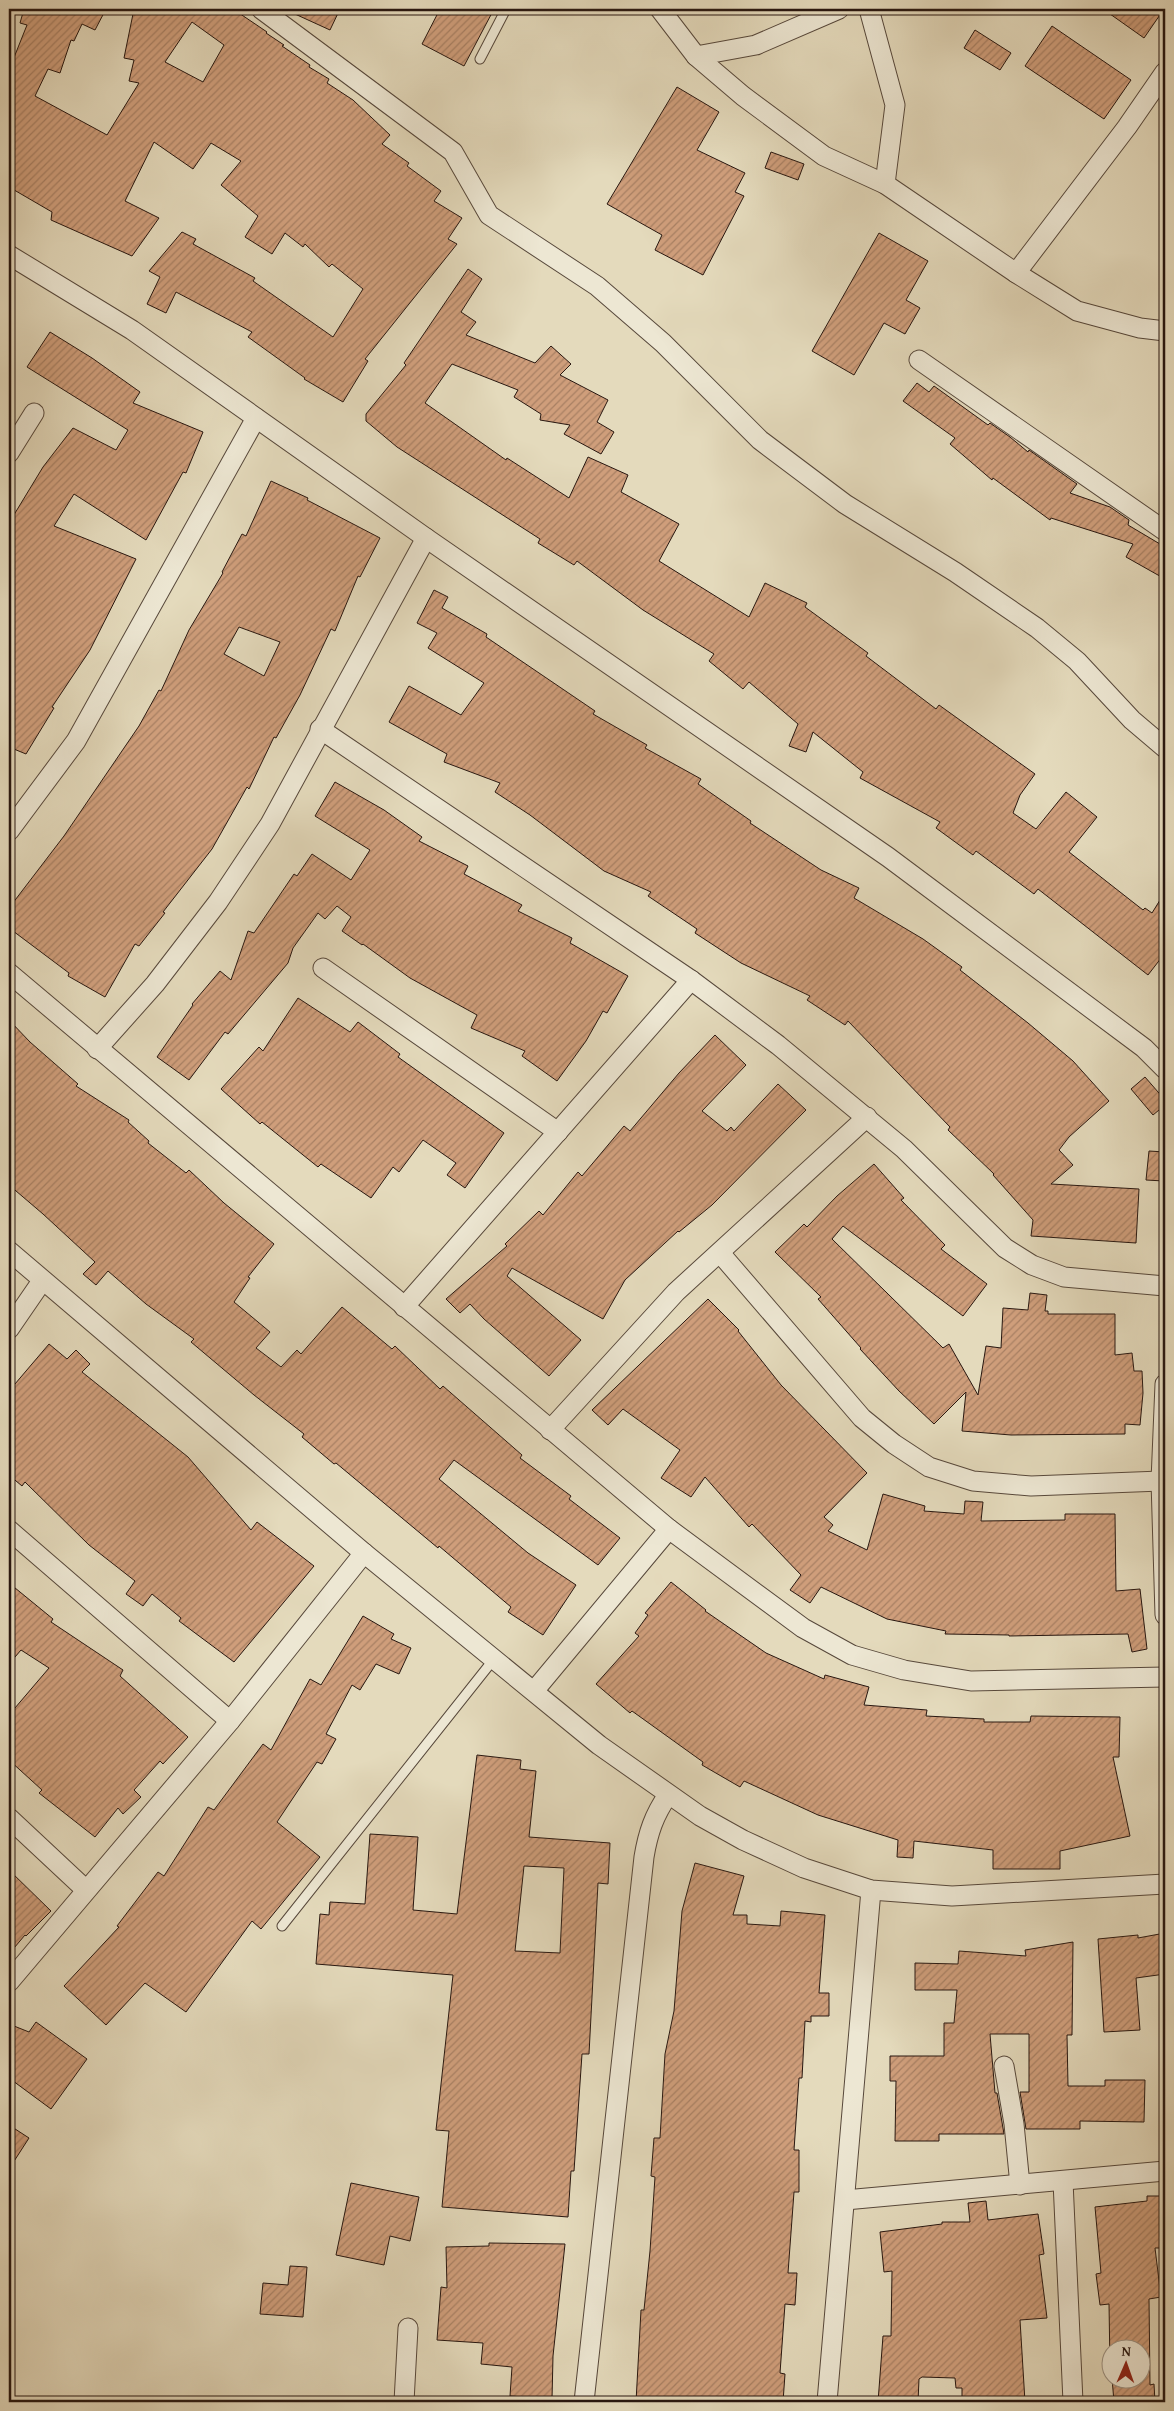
<svg xmlns="http://www.w3.org/2000/svg" width="1174" height="2411" font-family="'Gentium Book Plus',serif">
<defs>
<pattern id="building-hatch" width="6" height="6" patternUnits="userSpaceOnUse" patternTransform="scale(1.25)"><rect width="6" height="6" fill="#cf9e7b"/><path d="M-1 1l2-2M0 6l6-6M5 7l2-2" fill="none" stroke="#a88063"/></pattern>
</defs>
<rect width="100%" height="100%" fill="#e4dabc"/>
<filter id="stains"><feTurbulence type="fractalNoise" baseFrequency=".004" numOctaves="4"/><feColorMatrix values="0 0 0 0 .2 0 0 0 0 .09 0 0 0 0 .02 0 0 0 .5 -.17"/></filter>
<radialGradient id="worn" r=".72"><stop offset=".6" stop-color="#630" stop-opacity="0"/><stop offset="1" stop-color="#630" stop-opacity=".3"/></radialGradient>
<g fill="url(#building-hatch)" stroke="#281710" fill-rule="evenodd">
<path d="M24,9h82l-11,21 -13,-6 -8,17 -3,-1 -11,33 -12,-4 -13,27 72,39 32,-52 -10,-2 5,-21 -10,-2 10,-49h99l34,23 -1,1 18,12 -2,1 28,19 -1,2 20,12 -2,4 26,17 37,35 -8,9 27,19 -2,3 34,25 -7,10 28,17 -14,21 9,5 -92,115 3,2 -25,41 -39,-23 1,-1 -57,-41 4,-5 -76,-40 -10,21 -19,-9 13,-27 -11,-6 33,-39 14,7 -3,5 62,34 -2,3 80,56 30,-48 -31,-25 -3,3 -24,-23 -2,3 -18,-14 -13,21 -27,-17 13,-21 -37,-31 20,-24 -30,-18 -18,26 -39,-27 -29,59 34,17 -27,38 -81,-36 1,-8 -43,-25v-117l18,-45 -7,-2zM192,22l32,23 -21,37 -38,-20z"/>
<polygon points="284,9 340,9 330,30"/>
<polygon points="440,9 494,9 464,66 422,44"/>
<polygon points="1103,9 1164,9 1144,38"/>
<polygon points="1052,26 1131,80 1104,119 1025,66"/>
<polygon points="975,30 1011,53 1000,70 964,48"/>
<polygon points="677,87 719,112 697,150 745,173 735,192 744,196 703,275 655,250 662,235 607,204"/>
<polygon points="771,152 804,164 798,180 765,168"/>
<polygon points="879,233 928,261 906,300 920,308 905,334 884,323 854,375 812,351"/>
<polygon points="468,269 482,279 461,312 476,322 466,335 535,363 551,346 571,364 560,375 608,400 597,422 614,432 601,454 564,434 570,425 540,420 541,414 514,397 518,390 452,364 425,403 506,460 507,458 569,498 588,457 628,475 621,492 679,524 659,561 749,617 765,583 807,603 805,607 868,653 866,656 936,709 939,705 1035,774 1020,795 1013,813 1036,829 1066,792 1097,817 1069,852 1143,910 1145,908 1152,913 1165,892 1165,953 1148,975 1038,889 1034,894 976,851 973,855 936,828 940,822 860,778 863,772 813,732 806,752 789,746 798,724 749,682 743,689 709,661 714,654 643,610 577,561 574,565 538,543 540,539 397,447 366,421 366,414 406,365 404,363"/>
<polygon points="50,332 92,358 140,392 133,403 203,432 186,473 183,472 146,540 74,494 54,526 136,559 90,650 52,707 54,708 26,754 9,747 9,523 43,467 73,428 116,450 128,430 27,367"/>
<polygon points="917,383 929,392 934,386 988,425 990,423 1010,437 1028,452 1029,450 1077,484 1070,493 1110,507 1129,520 1128,525 1165,547 1165,579 1126,557 1133,544 1051,518 1050,520 993,478 992,480 950,444 955,438 903,401"/>
<path d="M271,481l37,17 -1,2 73,38 -20,39 -2,-1 -23,55 -4,-2 -31,66 -24,43 -2,-1 -25,52 -2,-2 -35,62 -49,63 2,1 -26,33 -4,-2 -30,53 -37,-21 1,-3 -60,-45v-20l55,-72 75,-110 20,-36 2,1 28,-61 34,-57 -1,-1 20,-38 4,2zM239,627l41,15 -16,34 -40,-22z"/>
<polygon points="434,590 448,597 442,608 487,634 486,637 595,711 593,714 647,745 645,748 701,779 698,784 751,821 750,823 821,870 859,888 854,898 923,939 962,967 960,970 1028,1023 1073,1061 1109,1101 1069,1137 1059,1150 1073,1165 1051,1184 1139,1189 1136,1243 1031,1236 1033,1220 993,1175 994,1174 948,1130 950,1127 848,1021 845,1025 807,1000 810,996 741,963 695,933 697,929 648,896 651,892 604,871 530,815 495,792 500,783 444,762 447,754 389,722 409,686 461,715 484,683 428,648 437,633 417,623"/>
<polygon points="335,782 384,810 422,837 419,841 468,866 464,874 522,905 518,911 572,938 570,943 628,976 607,1013 603,1011 586,1041 557,1081 522,1056 525,1051 471,1028 477,1015 410,978 363,944 362,945 342,931 351,917 337,906 325,919 318,913 293,948 288,963 228,1034 225,1032 189,1080 157,1057 193,1005 192,1004 220,971 231,980 248,931 254,933 294,874 297,876 312,854 351,880 370,850 315,816"/>
<polygon points="298,998 350,1032 358,1022 400,1054 398,1057 504,1133 465,1188 447,1175 456,1163 423,1140 399,1172 393,1167 371,1198 321,1164 318,1167 262,1122 260,1124 221,1089 259,1047 263,1051"/>
<polygon points="9,1020 30,1042 78,1084 76,1086 129,1120 128,1122 149,1141 148,1143 186,1173 189,1170 224,1203 274,1244 248,1277 250,1278 234,1302 270,1332 256,1348 281,1367 297,1350 301,1354 342,1307 392,1349 395,1346 440,1389 443,1386 522,1455 520,1458 571,1496 569,1499 620,1538 598,1565 454,1460 439,1479 528,1553 576,1585 543,1635 508,1612 511,1607 439,1546 438,1548 336,1463 334,1464 302,1437 304,1434 254,1395 191,1342 194,1339 146,1304 108,1271 96,1285 83,1274 95,1262 43,1214 9,1185"/>
<polygon points="715,1035 746,1065 702,1111 727,1131 731,1127 734,1131 778,1084 806,1110 712,1205 679,1232 678,1231 625,1280 603,1319 512,1268 507,1276 581,1340 549,1376 484,1319 470,1304 460,1313 446,1299 507,1246 505,1244 539,1211 543,1215 578,1172 582,1176 624,1126 630,1131 679,1073"/>
<polygon points="1145,1077 1165,1100 1165,1105 1153,1115 1131,1089"/>
<polygon points="1149,1151 1165,1152 1164,1181 1146,1180"/>
<polygon points="874,1164 904,1198 901,1200 945,1245 941,1249 987,1284 963,1316 843,1226 832,1239 943,1348 949,1344 978,1395 986,1346 1001,1348 1003,1308 1028,1310 1030,1293 1047,1295 1045,1311 1048,1311 1048,1314 1115,1314 1115,1355 1132,1353 1134,1371 1142,1371 1143,1393 1140,1425 1125,1424 1125,1434 1011,1435 962,1431 966,1392 934,1424 899,1391 860,1349 861,1348 818,1299 821,1297 775,1252 804,1224 807,1227 837,1196"/>
<polygon points="708,1299 739,1330 738,1331 781,1385 867,1473 824,1517 833,1525 828,1531 867,1550 883,1494 925,1506 924,1511 964,1514 965,1501 983,1502 981,1521 1065,1520 1065,1514 1115,1514 1116,1591 1140,1589 1147,1649 1132,1652 1128,1634 1009,1636 1009,1635 945,1634 946,1631 887,1619 821,1587 810,1603 790,1590 801,1575 752,1524 749,1527 705,1477 691,1497 661,1478 680,1450 623,1409 608,1425 592,1410"/>
<polygon points="49,1344 67,1359 76,1350 90,1364 82,1372 188,1457 251,1530 257,1522 314,1566 234,1662 179,1621 181,1618 152,1594 143,1606 126,1594 135,1581 89,1545 25,1482 22,1486 9,1475 9,1391"/>
<polygon points="671,1582 706,1610 705,1611 766,1653 824,1679 825,1675 869,1687 864,1705 927,1710 926,1716 984,1719 984,1722 1030,1722 1031,1716 1120,1717 1119,1757 1113,1757 1130,1836 1060,1851 1060,1869 993,1869 993,1850 914,1841 913,1858 897,1857 898,1840 818,1815 744,1781 740,1787 702,1765 703,1762 632,1711 630,1713 596,1684 639,1636 635,1633 648,1615 645,1613"/>
<polygon points="9,1583 53,1619 51,1622 123,1670 120,1676 188,1737 163,1764 160,1761 134,1790 141,1797 123,1814 118,1808 95,1837 39,1793 42,1790 9,1760 9,1715 49,1668 21,1650 9,1664"/>
<polygon points="363,1616 394,1634 391,1639 411,1648 399,1674 376,1664 360,1690 352,1685 326,1734 336,1739 322,1764 317,1762 277,1822 320,1857 261,1929 252,1921 186,2012 145,1983 106,2025 64,1986 119,1927 117,1926 158,1872 164,1876 208,1807 214,1810 263,1744 271,1750 310,1679 321,1685"/>
<path d="M477,1755l44,5 -1,9 16,2 -7,66 81,6 -2,41 -10,-1 -9,171h-7l-8,117h-3l-3,46 -126,-10 7,-76 -13,-1 17,-155 -137,-11 4,-50 9,1 1,-13 35,2 5,-70 48,3 -5,73 44,4zM524,1866l40,2 -4,85 -45,-2z"/>
<polygon points="695,1863 744,1876 733,1915 747,1915 747,1924 780,1926 781,1911 825,1915 819,1993 829,1993 829,2016 811,2016 811,2022 805,2021 802,2078 799,2078 794,2150 799,2150 799,2192 794,2192 788,2273 797,2273 795,2305 785,2304 780,2373 785,2374 783,2402 636,2402 641,2310 644,2310 650,2251 655,2177 651,2176 654,2138 660,2138 665,2054 674,2011 682,1911"/>
<polygon points="9,1870 51,1911 26,1936 25,1935 9,1954"/>
<polygon points="1165,1933 1165,1974 1136,1978 1140,2030 1104,2032 1098,1939 1138,1935 1138,1938"/>
<polygon points="1073,1942 1072,2035 1067,2035 1068,2086 1105,2086 1105,2080 1145,2080 1144,2122 1080,2121 1080,2129 1026,2129 1020,2092 1029,2092 1029,2034 990,2034 995,2093 997,2093 1004,2134 939,2134 939,2141 895,2141 896,2081 890,2081 890,2056 944,2056 944,2023 954,2023 957,1990 915,1990 915,1963 958,1964 959,1951 1026,1956 1025,1950"/>
<polygon points="36,2022 87,2059 51,2109 9,2078 9,2024 29,2032"/>
<polygon points="9,2125 29,2138 9,2169"/>
<polygon points="351,2183 419,2197 410,2241 390,2236 384,2265 336,2255"/>
<polygon points="1147,2196 1165,2196 1165,2248 1155,2248 1161,2297 1149,2299 1150,2385 1154,2384 1155,2402 1114,2402 1112,2378 1142,2378 1142,2348 1112,2348 1110,2367 1109,2304 1100,2305 1096,2274 1101,2273 1095,2207 1147,2201"/>
<polygon points="986,2201 988,2220 1038,2214 1044,2254 1039,2255 1047,2318 1020,2320 1025,2402 962,2402 962,2388 956,2388 955,2378 922,2377 919,2379 918,2402 878,2402 883,2336 891,2336 892,2271 884,2272 880,2232 942,2224 942,2222 970,2222 968,2203"/>
<polygon points="489,2243 565,2244 553,2356 552,2399 510,2396 512,2367 481,2364 483,2343 437,2340 441,2287 447,2288 446,2247 489,2246"/>
<polygon points="290,2266 307,2267 303,2317 260,2314 263,2283 288,2285"/>
</g>
<g fill="none" stroke-linecap="round" stroke-linejoin="round">
<g stroke="#57483b" stroke-width="11">
<g id="service">
<polyline points="480,59 506,9"/>
<polyline points="282,1926 494,1659"/>
</g>
</g>
<g stroke="#57483b" stroke-width="21">
<g id="minor">
<polyline points="261,9 453,152 489,215 597,286 663,343 760,440 845,504 955,572 1037,628 1077,661 1132,720 1165,748"/>
<polyline points="660,9 696,56 743,96 824,156 885,184 1016,273 1077,311 1140,328 1165,331"/>
<polyline points="869,9 895,105 885,184"/>
<polyline points="696,56 756,45 839,9"/>
<polyline points="9,255 132,330 426,538 888,857 1144,1048 1165,1069"/>
<polyline points="1016,273 1127,127 1165,72"/>
<polyline points="919,360 1165,531"/>
<polyline points="9,453 34,413"/>
<polyline points="320,729 691,980 778,1045 904,1149 1005,1248 1032,1265 1064,1277 1165,1286"/>
<polyline points="9,831 76,741 256,418"/>
<polyline points="323,968 558,1132"/>
<polyline points="9,973 669,1529 803,1628 852,1655 904,1670 971,1681 1165,1677"/>
<polyline points="97,1049 155,984 218,902 270,824 426,538"/>
<polyline points="9,1251 364,1553 599,1745 700,1816 743,1840 804,1868 871,1890 952,1896 1165,1884"/>
<polyline points="720,1253 862,1418 894,1444 929,1467 973,1481 1031,1486 1161,1481"/>
<polyline points="404,1307 691,980"/>
<polyline points="9,1329 42,1281"/>
<polyline points="1165,1384 1161,1481 1165,1615"/>
<polyline points="550,1430 676,1292 867,1117"/>
<polyline points="9,1530 230,1721"/>
<polyline points="534,1691 669,1529"/>
<polyline points="9,1818 86,1890"/>
<polyline points="9,1982 230,1721 364,1553"/>
<polyline points="1004,2066 1014,2124 1020,2185"/>
<polyline points="1063,2181 1073,2402"/>
<polyline points="845,2200 1165,2171"/>
<polyline points="404,2402 408,2328"/>
<path d="M584,2402l60,-545c4,-24 10,-42 24,-62"/>
<polyline points="827,2402 871,1890"/>
</g>
</g>
<use href="#service" stroke="#ede7d3" stroke-width="9"/>
<use href="#minor" stroke="#ede7d3" stroke-width="19"/>
</g>
<rect width="1174" height="2411" fill="none" stroke="#e4dabc" stroke-width="30"/>
<rect x="10" y="10" width="1154" height="2391" fill="none" stroke="#281710" stroke-width="2.5"/>
<rect x="15" y="15" width="1144" height="2381" fill="none" stroke="#281710"/>
<g transform="translate(1126 2364) rotate(2)"><circle r="24" fill="#ede7d3" stroke="#9e9485"/>
<path d="M0-4L9 19L0 12L-9 19Z" fill="#8f2418"/>
<text y="-8" font-size="14" font-weight="bold" text-anchor="middle" fill="#281710">N</text>
</g>
<rect width="100%" height="100%" filter="url(#stains)"/>
<rect width="100%" height="100%" fill="url(#worn)"/>
</svg>
